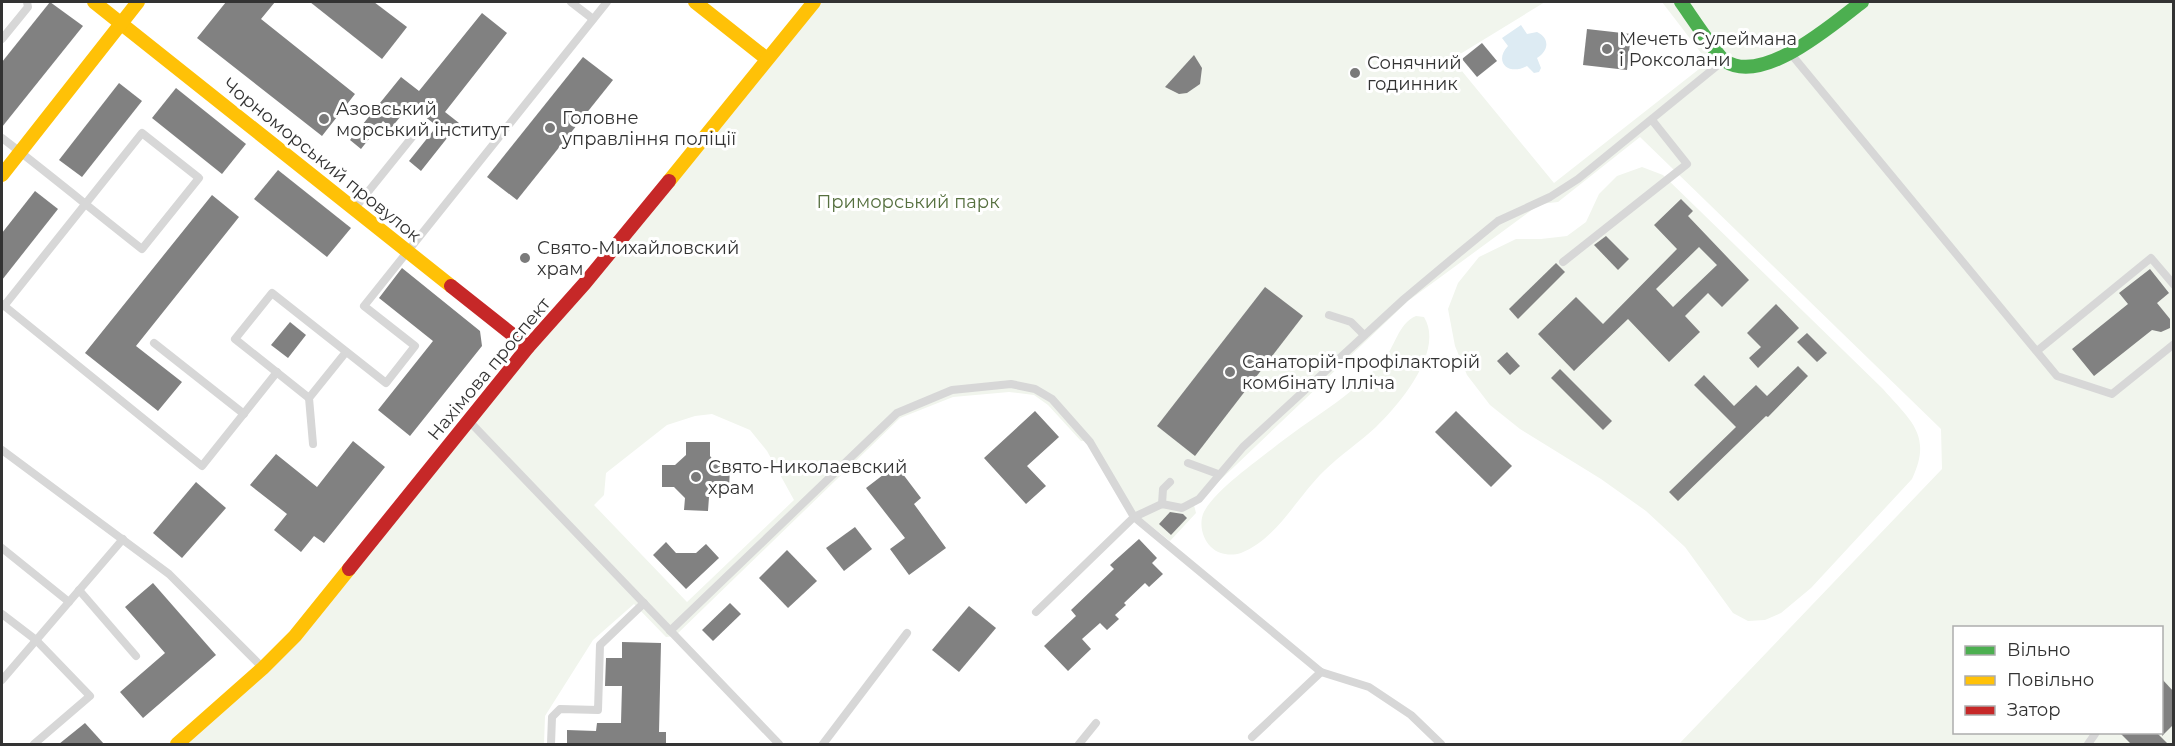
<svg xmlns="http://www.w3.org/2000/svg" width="2175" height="746" font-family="Montserrat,sans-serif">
<rect width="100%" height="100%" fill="#fff"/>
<g fill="#f1f5ed" fill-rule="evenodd">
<path d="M812,2h733l-93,57 102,124 154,-121 -46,-60h511v742h-494l263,-275 -1,-40 -301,-292 -82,65 -18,2 -132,97 -214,204 2,8 -26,28 -34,-27 -43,-73h-12l-33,-36 -14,-10 -25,-3 -56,5 -53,21 -225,218 -9,1 -32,-33 -41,36 -48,76 -1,28h-358l81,-71zM712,414l38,16 17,21 27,49 -107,102 -93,-97 10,-10 2,-22 61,-48 28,-9zM1954,628h208v104h-208z"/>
<path d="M1642,167l21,8 220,214c27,31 50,46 29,90l-101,109 -30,25 -16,7 -17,1 -15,-8 -48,-66 -39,-36 -45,-32 -81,-50 -30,-24 -23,-30 -12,-29 -7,-37 10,-26 21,-26 37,-18h25l26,-3 19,-14 13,-28 18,-18z"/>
<path d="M1416,316l8,1c21,34 -25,88 -48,110 -16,15 -36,28 -52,44 -27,26 -47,68 -83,82 -10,3 -22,2 -30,-6 -8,-8 -12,-21 -8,-33 9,-21 51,-51 69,-65 37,-30 78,-51 110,-87 13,-14 16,-39 34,-46z"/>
</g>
<path fill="#ddebf3" d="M1521,25l6,9 10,-2c13,6 12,19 0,26l4,10 -2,4 -5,1 -7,-7c-18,10 -34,-4 -19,-20l-6,-8z"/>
<g fill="#818181" fill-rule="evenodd">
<polygon points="50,2 83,26 2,127 2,62"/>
<polygon points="226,2 275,2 261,19 355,94 322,136 197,38"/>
<polygon points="310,2 374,2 407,27 382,59"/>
<polygon points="482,13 507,33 445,112 459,123 421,171 409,161 437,126 410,105 391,128 383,121 361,149 350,140 401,77 419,91"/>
<polygon points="1587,29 1631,34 1627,70 1583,65"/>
<polygon points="1482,43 1497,61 1477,77 1462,59"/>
<polygon points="1194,55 1202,68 1200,84 1187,93 1179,94 1165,87"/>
<polygon points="583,57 613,80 517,200 487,177"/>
<polygon points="119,83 142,101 82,177 59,160"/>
<polygon points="176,88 246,144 222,174 152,118"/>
<polygon points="278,170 351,228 327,257 254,199"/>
<polygon points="35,191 58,209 2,280 2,233"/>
<polygon points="212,195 239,217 136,346 182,382 158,411 85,353"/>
<path d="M1681,199l12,12 -5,5 61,64 -27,27 -14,-14 -23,23 15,16 -31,30 -41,-43 -54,52 -36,-37 38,-37 27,27 2,-2 72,-73 -23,-24zM1699,247l18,18 -44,42 -17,-18z"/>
<polygon points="1606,236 1629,259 1618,270 1594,245"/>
<polygon points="1556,263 1565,272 1518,319 1509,309"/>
<polygon points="402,268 480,331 482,346 410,436 378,410 433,341 379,298"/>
<polygon points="2150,269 2169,293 2157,303 2170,319 2170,328 2161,332 2152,330 2094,376 2072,349 2128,304 2119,293"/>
<polygon points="1265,287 1303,316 1195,456 1157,426"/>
<polygon points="1776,304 1799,328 1758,368 1749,358 1761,347 1747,333"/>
<polygon points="290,322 306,335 288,358 271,345"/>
<polygon points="1807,333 1827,353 1817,362 1797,342"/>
<polygon points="1507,352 1520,366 1510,375 1497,361"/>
<polygon points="1798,366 1808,376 1768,417 1766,416 1678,501 1669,492 1736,427 1694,385 1704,375 1734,406 1756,385 1767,396"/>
<polygon points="1560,369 1612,421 1603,430 1551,378"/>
<polygon points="1035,411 1059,437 1027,466 1046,486 1026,504 984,458"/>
<polygon points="1456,411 1512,466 1491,487 1435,432"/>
<polygon points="353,441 385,467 324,543 314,536 301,552 274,530 287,514 250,485 276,454 317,487"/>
<polygon points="686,442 710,442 710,456 718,466 730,467 729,489 717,488 709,497 708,511 684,510 685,498 674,487 662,487 662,465 675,465 686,455"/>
<polygon points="896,465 921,498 914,504 946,548 909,575 890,549 905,538 866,488"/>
<polygon points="196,482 226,508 182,558 153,533"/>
<polygon points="1170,512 1183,514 1187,518 1171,535 1159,524"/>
<polygon points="855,527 872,549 844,571 826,548"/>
<polygon points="1139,539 1157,558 1152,563 1163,574 1149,587 1145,583 1124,603 1126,605 1115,615 1119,619 1107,630 1100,623 1082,639 1091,649 1068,671 1044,646 1076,616 1071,610 1114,569 1110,565"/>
<polygon points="666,542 676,553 696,553 706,544 719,558 686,589 653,555"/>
<polygon points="787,550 817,581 788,608 759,578"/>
<polygon points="153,583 216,655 143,718 120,692 165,653 125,607"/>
<polygon points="730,603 741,614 713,641 702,630"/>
<polygon points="969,606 996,628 959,672 932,650"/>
<polygon points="622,642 661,643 659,732 666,732 666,744 567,744 567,730 596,731 597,723 621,723 622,686 605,686 606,658 622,658"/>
<polygon points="2162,679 2174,692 2174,724 2162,736"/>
<polygon points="85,723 104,744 59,744"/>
<polygon points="2119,732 2156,732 2168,744 2131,744"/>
</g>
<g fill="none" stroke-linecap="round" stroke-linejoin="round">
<g stroke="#d7d7d7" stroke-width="8">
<polyline points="571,2 593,19"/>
<polyline points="2,39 28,7 27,2"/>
<polyline points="1791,54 2057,376 2112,394 2174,344"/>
<path d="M2,138c47,36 93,74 140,111l57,-71 -57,-45 -138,173"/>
<polyline points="355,208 417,131"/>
<polyline points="1563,262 1687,164 1652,120"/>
<polyline points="2,304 202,466 277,372"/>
<polyline points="1329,315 1351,322 1364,335"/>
<polyline points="154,343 244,414"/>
<polyline points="2037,351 2151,258 2174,285"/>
<polyline points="309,398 235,339 272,293 386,383 415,346 364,306 607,2"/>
<polyline points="469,421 779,744"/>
<polyline points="313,444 309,398 346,352"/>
<polyline points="2,450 169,574 263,668"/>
<polyline points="1188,463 1218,474"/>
<polyline points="1162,504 1163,489 1170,482"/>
<polyline points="2,548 69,602"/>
<polyline points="79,590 136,656"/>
<polyline points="1036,612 1134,517 1162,504 1182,508 1199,499 1243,447 1404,299 1459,253 1498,221 1550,197 1578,179 1723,61"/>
<polyline points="2,614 36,640 90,696 34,744"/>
<polyline points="670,631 897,413 952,390 1011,384 1035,389 1052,399 1090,442 1134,517 1321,672 1369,687 1411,715 1441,744"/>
<polyline points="2,680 123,539"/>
<polyline points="1252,737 1321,672"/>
<polyline points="551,744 552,717 560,709 598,710 600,645 644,603"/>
<polyline points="823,744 907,633"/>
<polyline points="1079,744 1096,723"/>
<polyline points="2088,744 2095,734 2094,732"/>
</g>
<path stroke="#4caf50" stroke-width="14" d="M1681,2c8,11 36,54 44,59 38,25 108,-37 137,-59"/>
<g stroke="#ffc107" stroke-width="14">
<polyline points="94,2 451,286"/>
<polyline points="695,2 767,59"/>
<polyline points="2,175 138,2"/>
<polyline points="669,181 814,2"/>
<polyline points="177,744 263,668 295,636 349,569"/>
</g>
<g stroke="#c62828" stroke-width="14">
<polyline points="451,286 528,347"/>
<polyline points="349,569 528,347 585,283 669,181"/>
</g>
</g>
<g fill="#7a7a7a" stroke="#fff" stroke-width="2">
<circle cx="1607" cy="49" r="6"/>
<circle cx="1355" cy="73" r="6"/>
<circle cx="324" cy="119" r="6"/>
<circle cx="550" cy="128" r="6"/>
<circle cx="525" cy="258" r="6"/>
<circle cx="1230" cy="372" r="6"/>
<circle cx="696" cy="477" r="6"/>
</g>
<g text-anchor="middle" stroke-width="6" stroke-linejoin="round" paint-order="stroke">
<g font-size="18" fill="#333" stroke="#fff" text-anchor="start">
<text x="1619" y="45">Мечеть Сулеймана<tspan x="1619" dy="21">і Роксолани</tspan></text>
<text x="1367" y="69">Сонячний<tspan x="1367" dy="21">годинник</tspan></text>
<text x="336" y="115">Азовський<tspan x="336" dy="21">морський інститут</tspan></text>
<text x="562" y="124">Головне<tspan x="562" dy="21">управління поліції</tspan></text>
<text x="537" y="254">Свято-Михайловский<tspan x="537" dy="21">храм</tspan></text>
<text x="1242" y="368">Санаторій-профілакторій<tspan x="1242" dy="21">комбінату Ілліча</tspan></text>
<text x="708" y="473">Свято-Николаевский<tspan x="708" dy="21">храм</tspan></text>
</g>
<g font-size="18" fill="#333" stroke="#fff">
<text transform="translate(322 160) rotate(39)" y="6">Чорноморський провулок</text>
<text transform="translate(489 369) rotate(-50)" y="6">Нахімова проспект</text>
</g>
<g font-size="18" fill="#56703f" stroke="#fff">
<text x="908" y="208">Приморський парк</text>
</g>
</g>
<rect width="2175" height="746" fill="none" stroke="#333333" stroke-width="6"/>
<rect x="1953" y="626" width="210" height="108" fill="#ffffff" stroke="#adadad" stroke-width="1.5"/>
<rect x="1965" y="646" width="30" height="9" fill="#4caf50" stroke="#adadad" stroke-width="1.5"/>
<text x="2007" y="656" font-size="18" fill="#333333">Вільно</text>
<rect x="1965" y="676" width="30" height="9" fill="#ffc107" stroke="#adadad" stroke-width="1.5"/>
<text x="2007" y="686" font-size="18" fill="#333333">Повільно</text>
<rect x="1965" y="706" width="30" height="9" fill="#c62828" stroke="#adadad" stroke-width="1.5"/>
<text x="2007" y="716" font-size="18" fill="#333333">Затор</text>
</svg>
